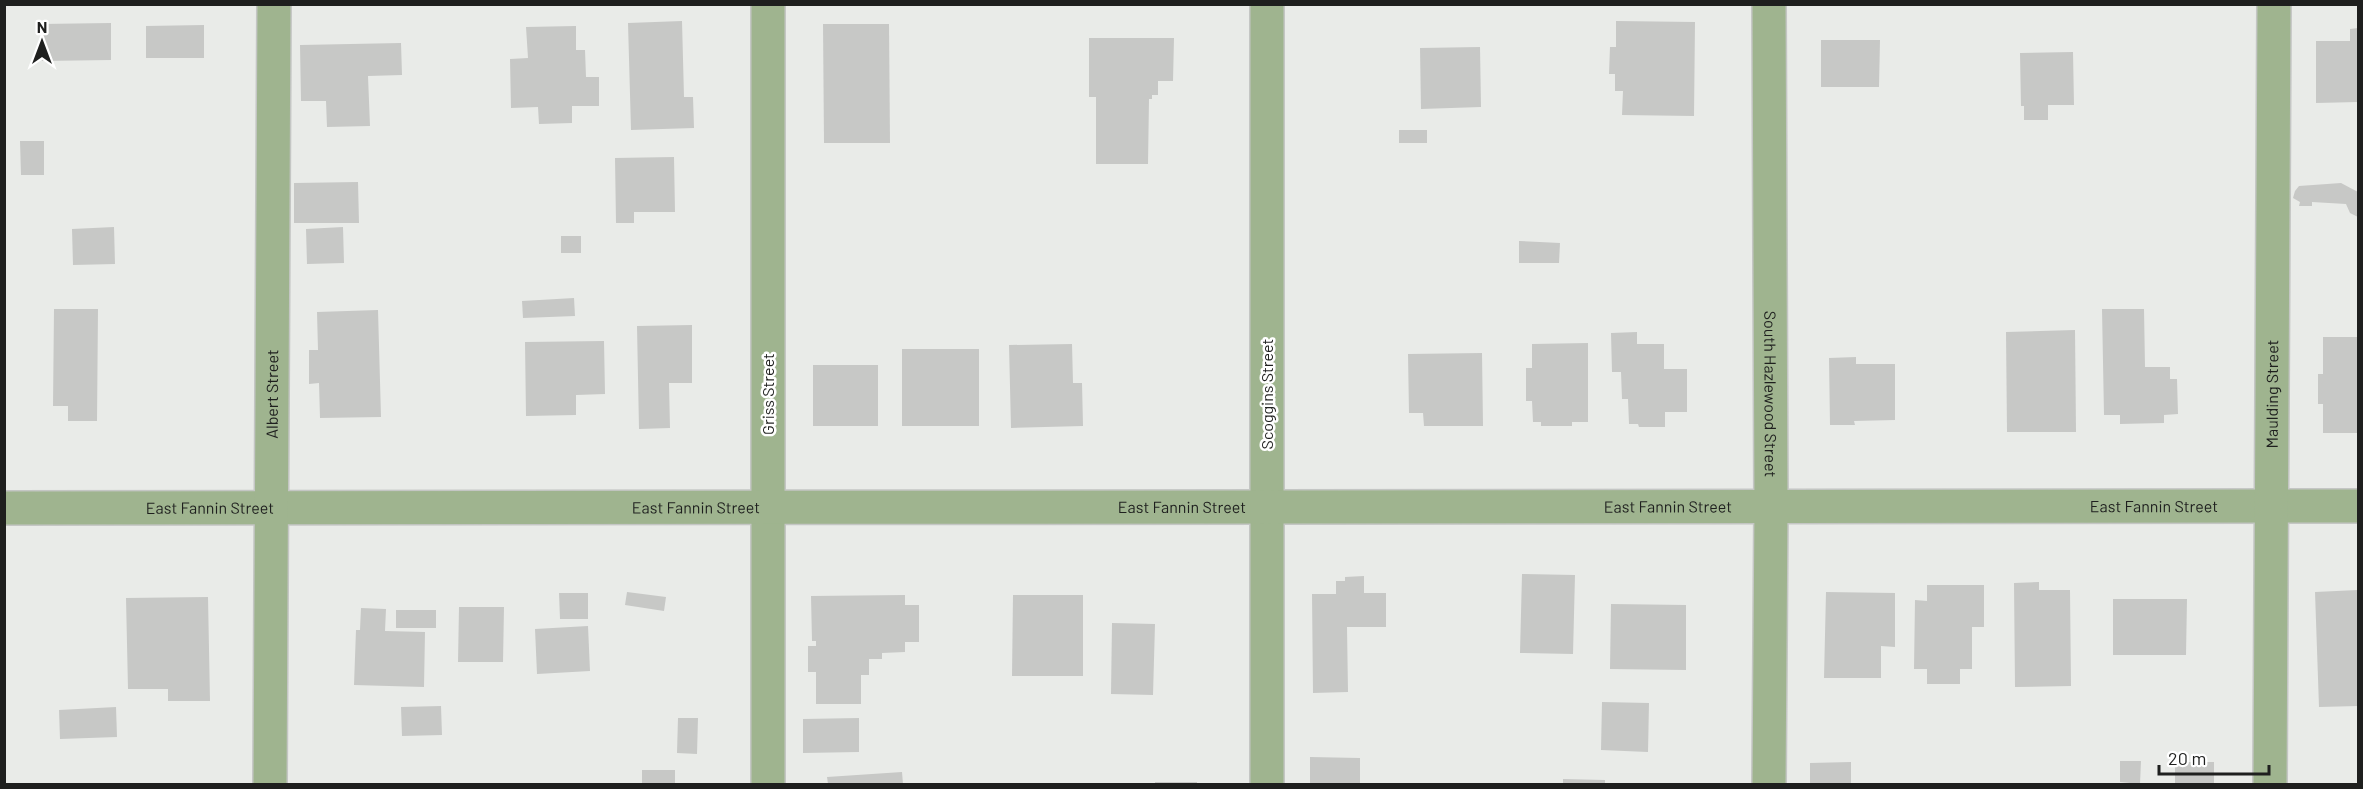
<svg xmlns="http://www.w3.org/2000/svg" width="2363" height="789" font-family="Barlow,sans-serif">
<rect width="100%" height="100%" fill="#e9ebe8"/>
<g fill="#c7c8c6">
<polygon points="682,21 684,97 693,97 694,128 631,130 628,23"/>
<polygon points="1616,21 1695,22 1694,116 1622,115 1623,91 1615,91 1615,74 1609,74 1610,47 1616,47"/>
<polygon points="111,23 111,60 42,61 41,24"/>
<polygon points="823,24 889,24 890,143 824,143"/>
<polygon points="204,25 204,58 146,58 146,26"/>
<polygon points="576,26 576,50 585,50 586,77 599,77 599,106 572,106 572,123 539,124 538,107 511,108 510,59 528,58 526,27"/>
<polygon points="2358,28 2358,102 2316,103 2316,41 2350,41 2350,29"/>
<polygon points="1089,38 1174,38 1173,81 1158,81 1158,95 1152,95 1152,99 1149,99 1148,164 1096,164 1096,97 1089,97"/>
<polygon points="1821,40 1880,40 1879,87 1821,87"/>
<polygon points="401,43 402,75 368,76 370,126 327,127 326,101 301,101 300,45"/>
<polygon points="1480,47 1481,107 1421,109 1420,48"/>
<polygon points="2073,52 2074,105 2048,105 2048,120 2024,120 2024,106 2021,106 2020,53"/>
<rect x="1399" y="130" width="28" height="13"/>
<polygon points="20,141 44,141 44,175 21,175"/>
<polygon points="674,157 675,212 634,212 634,223 616,223 615,158"/>
<polygon points="358,182 359,223 294,223 294,183"/>
<polygon points="2341,183 2358,192 2358,217 2350,213 2346,204 2312,202 2312,206 2299,206 2300,202 2293,198 2295,191 2299,186"/>
<polygon points="114,227 115,264 73,265 72,229"/>
<polygon points="343,227 344,263 307,264 306,229"/>
<rect x="561" y="236" width="20" height="17"/>
<polygon points="1519,241 1560,243 1559,263 1519,263"/>
<polygon points="574,298 575,316 523,318 522,301"/>
<polygon points="54,309 98,309 97,421 68,421 68,406 53,406"/>
<polygon points="2102,309 2144,309 2145,367 2170,367 2170,379 2177,379 2178,414 2164,415 2164,423 2120,424 2120,415 2104,415"/>
<polygon points="378,310 381,417 320,418 319,383 309,384 309,350 318,350 317,312"/>
<polygon points="692,325 692,383 669,383 670,428 639,429 637,326"/>
<polygon points="2075,330 2076,432 2007,432 2006,332"/>
<polygon points="1637,332 1637,344 1664,344 1664,369 1687,369 1687,412 1665,412 1665,427 1639,427 1638,424 1629,424 1628,399 1622,399 1621,372 1612,372 1611,333"/>
<polygon points="2323,337 2358,337 2358,433 2323,433 2323,404 2318,404 2318,374 2323,374"/>
<polygon points="604,341 605,394 576,395 576,415 526,416 525,342"/>
<polygon points="1588,343 1588,422 1572,422 1572,426 1541,426 1541,422 1533,422 1532,401 1526,401 1526,368 1532,368 1532,344"/>
<polygon points="1072,344 1073,383 1082,383 1083,426 1011,428 1009,345"/>
<rect x="902" y="349" width="77" height="77"/>
<polygon points="1482,353 1483,426 1424,426 1423,413 1409,413 1408,354"/>
<polygon points="1856,357 1856,364 1895,364 1895,420 1854,421 1855,425 1830,425 1829,358"/>
<rect x="813" y="365" width="65" height="61"/>
<polygon points="1522,574 1575,575 1573,654 1520,653"/>
<polygon points="1364,576 1364,593 1386,593 1386,627 1347,627 1348,692 1313,693 1312,594 1336,594 1336,581 1345,581 1345,577"/>
<polygon points="2039,582 2039,590 2070,590 2071,686 2015,687 2014,583"/>
<polygon points="1927,585 1984,585 1984,627 1972,627 1972,669 1960,669 1960,684 1927,684 1927,669 1914,669 1915,600 1927,601"/>
<polygon points="2358,590 2358,706 2319,707 2315,592"/>
<polygon points="627,592 666,597 664,611 625,605"/>
<polygon points="1826,592 1895,593 1895,647 1881,646 1881,678 1824,678"/>
<polygon points="559,593 588,593 588,619 560,619"/>
<polygon points="905,595 905,605 919,605 919,642 905,642 905,652 882,653 882,659 869,659 869,675 861,675 861,704 816,704 816,672 808,672 808,646 816,646 816,641 812,641 811,596"/>
<polygon points="1013,595 1083,595 1083,676 1012,676"/>
<polygon points="208,597 210,701 168,701 168,689 128,689 126,598"/>
<polygon points="2113,599 2187,599 2186,655 2113,655"/>
<polygon points="1611,604 1686,605 1686,670 1610,669"/>
<polygon points="459,607 504,607 503,662 458,662"/>
<polygon points="361,608 386,609 385,631 425,632 424,687 354,685 356,630 360,630"/>
<rect x="396" y="610" width="40" height="18"/>
<polygon points="1112,623 1155,624 1153,695 1111,694"/>
<polygon points="588,626 590,671 537,674 535,629"/>
<polygon points="1602,702 1649,703 1648,752 1601,750"/>
<polygon points="441,706 442,735 402,736 401,707"/>
<polygon points="116,707 117,737 60,739 59,710"/>
<polygon points="678,718 698,718 697,754 677,753"/>
<polygon points="859,718 859,752 803,753 803,719"/>
<polygon points="1310,757 1360,758 1360,784 1310,784"/>
<polygon points="2120,761 2141,761 2140,784 2120,782"/>
<polygon points="1851,762 1851,784 1810,784 1810,763"/>
<rect x="2175" y="762" width="39" height="22"/>
<rect x="642" y="770" width="33" height="14"/>
<polygon points="902,772 903,784 828,784 827,777"/>
<polygon points="1563,779 1605,780 1605,784 1563,784"/>
<rect x="1155" y="782" width="42" height="2"/>
</g>
<g fill="none" stroke-linecap="round" stroke-linejoin="round">
<g stroke="#c4c6c4" stroke-width="36">
<g id="minor">
<polyline points="768,4 768,784"/>
<polyline points="1267,4 1267,784"/>
<path id="s1" d="M1769,4l2,503 -2,277"/>
<path id="s2" d="M4,508l2354,-2"/>
<path id="s3" d="M270,784l4,-780"/>
<path id="s4" d="M2270,784l4,-780"/>
</g>
</g>
<use href="#minor" stroke="#9fb48f" stroke-width="33"/>
</g>
<g text-anchor="middle" stroke-width="5" stroke-linejoin="round" paint-order="stroke">
<g font-size="16" fill="#1e1f1e" stroke="#fff">
<text dy="6" stroke="none"><textPath href="#s3" startOffset="390">Albert Street</textPath></text>
<text transform="translate(768 394) rotate(-90)" y="6">Griss Street</text>
<text transform="translate(1267 394) rotate(-90)" y="6">Scoggins Street</text>
<text dy="6" stroke="none"><textPath href="#s4" startOffset="390">Maulding Street</textPath></text>
<text dy="6" stroke="none"><textPath href="#s1" startOffset="390">South Hazlewood Street</textPath></text>
<text dy="6" stroke="none"><textPath href="#s2" startOffset="2150">East Fannin Street</textPath></text>
<text dy="6" stroke="none"><textPath href="#s2" startOffset="206">East Fannin Street</textPath></text>
<text dy="6" stroke="none"><textPath href="#s2" startOffset="692">East Fannin Street</textPath></text>
<text dy="6" stroke="none"><textPath href="#s2" startOffset="1178">East Fannin Street</textPath></text>
<text dy="6" stroke="none"><textPath href="#s2" startOffset="1664">East Fannin Street</textPath></text>
</g>
</g>
<rect width="2363" height="789" fill="none" stroke="#1e1f1e" stroke-width="12"/>
<g transform="translate(42 42)" stroke="#ffffff" stroke-width="4.5" paint-order="stroke">
<path d="M0-4.5L10 22L0 15L-10 22Z" fill="#1e1f1e"/>
<text y="-9" font-size="16" font-weight="bold" text-anchor="middle" fill="#1e1f1e">N</text>
</g>
<path d="M2159 765v9h110v-9" fill="none" stroke="#1e1f1e" stroke-width="3"/>
<text x="2168" y="765" font-size="18" fill="#1e1f1e" stroke="#ffffff" stroke-width="4.5" paint-order="stroke">20 m</text>
</svg>
